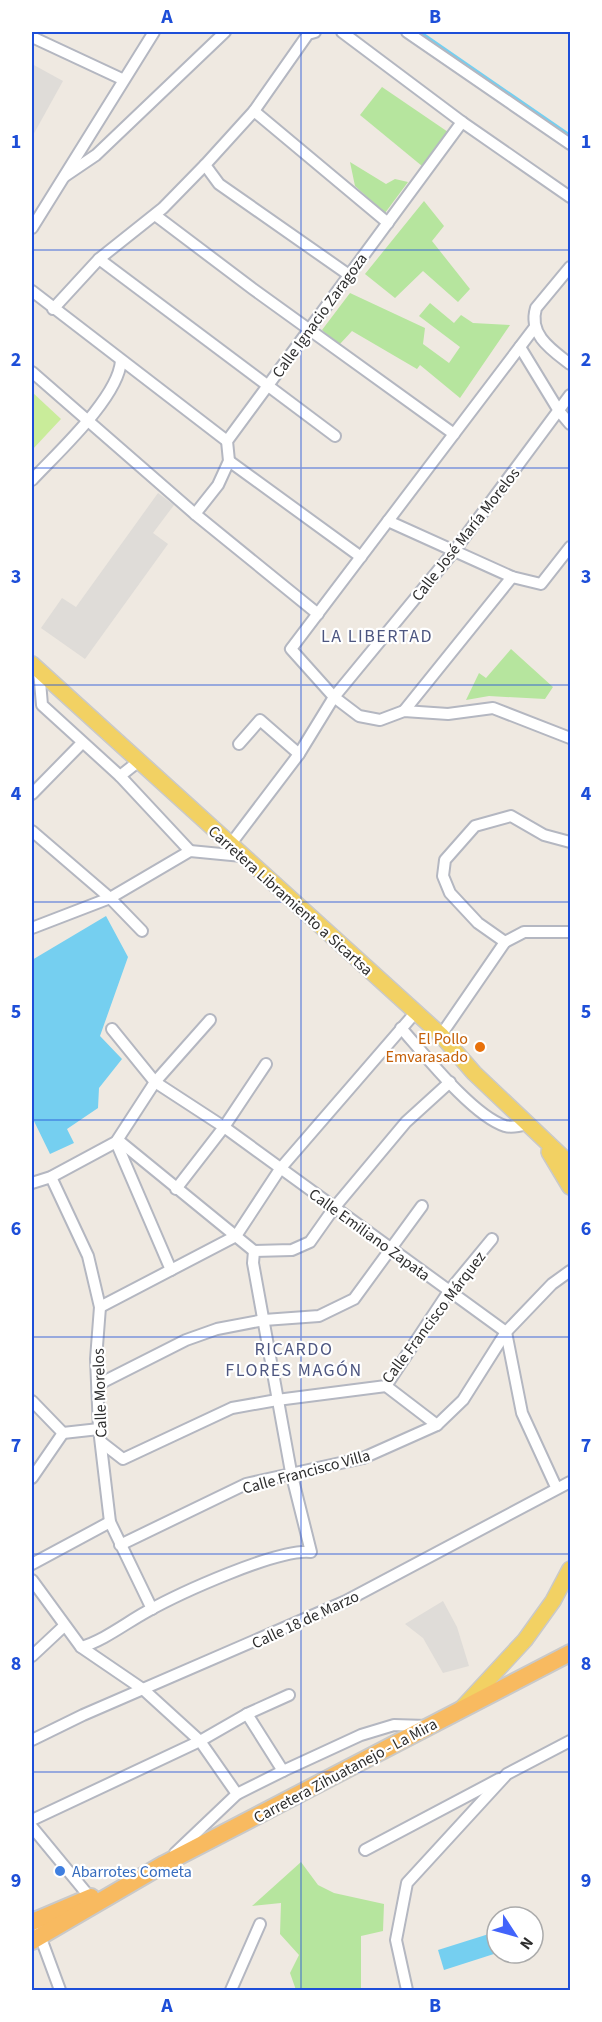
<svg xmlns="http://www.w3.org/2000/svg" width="602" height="2022" font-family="'Source Sans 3',sans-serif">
<rect width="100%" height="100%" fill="#efe9e1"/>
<g fill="#b6e59e">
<polygon points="382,87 448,132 422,166 360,115"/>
<polygon points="350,162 386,184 395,179 408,182 385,213 355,186"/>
<polygon points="424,201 444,226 432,241 470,289 458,302 423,271 395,298 365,274"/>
<polygon points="350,293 425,328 423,344 449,363 460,347 419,316 430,303 454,323 461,315 473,323 510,325 460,398 420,365 417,369 352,331 339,345 322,330"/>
<polygon points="511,649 553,687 545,699 489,696 466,700 479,673 486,678"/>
<polygon points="301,1862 318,1885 334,1893 384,1904 383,1931 361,1936 361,1990 296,1990 290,1973 299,1955 280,1934 281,1903 252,1906"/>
</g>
<polygon fill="#c9ec9a" points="32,392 61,419 32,450"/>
<g fill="#dfdcd8">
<polygon points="32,64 63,81 32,137"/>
<polygon points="158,493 174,505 153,533 168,544 85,659 41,628 62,598 76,607"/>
<polygon points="443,1601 457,1627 469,1666 443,1673 423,1638 405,1624"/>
</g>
<g fill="#75cff0">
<polygon points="106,916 128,957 100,1036 122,1059 99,1088 98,1108 67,1129 74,1143 50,1154 32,1117 32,960"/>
<polygon points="492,1933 497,1953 444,1970 438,1950"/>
</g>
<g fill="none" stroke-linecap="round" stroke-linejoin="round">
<polyline stroke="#75cff0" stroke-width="4" points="419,32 570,136"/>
<g stroke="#b4b7c1" stroke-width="14">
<g id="minor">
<polyline points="342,32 462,122 570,197"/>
<polyline points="407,32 570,144"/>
<polyline points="32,37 122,79"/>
<polyline points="254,111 388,223"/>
<polyline points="205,165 219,184 349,275"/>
<polyline points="65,176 96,155 225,32"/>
<polyline points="155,215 253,289 454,434"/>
<polyline points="32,228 154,32"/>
<polyline points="99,259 335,436"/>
<path d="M570,267l-34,41c-8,27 16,42 34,56"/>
<polyline points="32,291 227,441"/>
<polyline points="53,309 99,259 163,208 205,165 254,111 308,34 315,32"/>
<polyline points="535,327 291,649 334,697 359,716 380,720 404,711 448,714 493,708 570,738"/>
<polyline points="520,347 559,411 570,424"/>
<polyline points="32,372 195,514 318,614"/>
<polyline points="229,461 361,557"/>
<path d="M32,480c25,-27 86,-82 89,-119"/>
<polyline points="195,514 218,485 229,461 227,441 462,122"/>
<polyline points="388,521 512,577 541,584 570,547"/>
<polyline points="39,670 42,705 120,776 139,761"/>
<polyline points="404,711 512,577"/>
<polyline points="239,744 260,720 299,754"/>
<polyline points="120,776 190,851"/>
<polyline points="32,794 81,744"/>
<polyline points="32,831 110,898 142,931"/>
<polyline points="230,845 299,754 334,697 455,550 570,395"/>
<polyline points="32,928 110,898 190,851 242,856"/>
<polyline points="505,942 478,923 450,893 443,876 445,860 475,826 511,816 544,835 570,842"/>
<path d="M401,1028c23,26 72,88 104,98 7,2 15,0 22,-2"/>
<polyline points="112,1029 155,1082 224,1127 506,1332 522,1413 556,1487"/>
<polyline points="441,1035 505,942 524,932 570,932"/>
<polyline points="118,1140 254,1251 292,1250 310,1242 334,1208 406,1122 450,1082"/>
<polyline points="116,1142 171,1270"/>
<polyline points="51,1177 88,1256 100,1307 96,1359 99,1429 110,1522 152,1609"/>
<polyline points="32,1183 51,1177 116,1142 155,1082 210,1020"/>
<polyline points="176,1189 224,1127 266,1064"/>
<polyline points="100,1307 236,1236 280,1169 415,1013"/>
<polyline points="99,1384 186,1340 217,1329 264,1320 319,1316 354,1299 422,1206"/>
<polyline points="386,1386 437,1425"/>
<polyline points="32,1401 63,1433"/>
<polyline points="63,1433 99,1429"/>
<polyline points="101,1442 123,1459 232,1408 277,1400 386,1386 449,1291 492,1239"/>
<polyline points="32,1478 63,1433"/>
<polyline points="120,1545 246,1484 363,1458 437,1425 463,1400 506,1332 552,1284 570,1271"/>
<polyline points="32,1564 110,1522"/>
<polyline points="32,1580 81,1647 144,1690 200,1741 237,1794"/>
<path d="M81,1647c22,-6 45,-24 65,-35 32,-18 132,-64 165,-60l-20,-80 -38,-209 1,-12"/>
<polyline points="32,1656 63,1627"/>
<polyline points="247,1714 283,1771"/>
<polyline points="32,1740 83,1715 346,1601 570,1482"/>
<polyline points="32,1820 200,1741 247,1714 289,1695"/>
<polyline points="32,1827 93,1901"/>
<polyline points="365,1850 499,1779"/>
<polyline points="175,1853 237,1794 283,1771 361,1735 394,1725 427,1726"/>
<polyline points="39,1933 60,1990"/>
<polyline points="231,1990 260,1924"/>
<polyline points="407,1990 396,1940 407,1883 507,1774 570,1741"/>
</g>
</g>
<g stroke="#c9c9c9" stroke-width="18">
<g id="primary">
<polyline points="32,664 441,1035 474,1073 570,1164"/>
<polyline points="549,1152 570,1187"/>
<polyline points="462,1708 525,1640 553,1601 570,1569"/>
</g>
</g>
<g stroke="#c9c9c9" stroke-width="20">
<g id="trunk">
<polyline points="32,1922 91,1897"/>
<polyline points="32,1941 164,1864 570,1653"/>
</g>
</g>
<use href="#minor" stroke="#fff" stroke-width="10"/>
<use href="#primary" stroke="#f2d163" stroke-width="15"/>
<use href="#trunk" stroke="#f8ba60" stroke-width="16"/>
</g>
<path fill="none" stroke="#1d4ed8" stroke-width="1.5" stroke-opacity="0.55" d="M301,32v1958M32,250h538M32,468h538M32,685h538M32,902h538M32,1120h538M32,1337h538M32,1554h538M32,1772h538"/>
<circle fill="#e8710a" stroke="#fff" stroke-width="2" cx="480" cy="1047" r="6"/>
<circle fill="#3f7fe0" stroke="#fff" stroke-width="2" cx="60" cy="1871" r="6"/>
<g text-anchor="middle" stroke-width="4.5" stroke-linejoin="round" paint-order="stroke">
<g font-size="16" fill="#2e2e2e" stroke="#fff">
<text transform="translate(319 315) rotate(-54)" y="6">Calle Ignacio Zaragoza</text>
<text transform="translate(465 534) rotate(-52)" y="6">Calle José María Morelos</text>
<text transform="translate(291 900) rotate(42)" y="6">Carretera Libramiento a Sicartsa</text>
<text transform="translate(370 1234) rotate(36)" y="6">Calle Emiliano Zapata</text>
<text transform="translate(433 1317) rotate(-53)" y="6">Calle Francisco Márquez</text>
<text transform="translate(99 1393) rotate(-92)" y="6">Calle Morelos</text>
<text transform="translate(306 1471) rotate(-15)" y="6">Calle Francisco Villa</text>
<text transform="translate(305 1619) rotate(-25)" y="6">Calle 18 de Marzo</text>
<text transform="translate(345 1770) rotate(-28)" y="6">Carretera Zihuatanejo - La Mira</text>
</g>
<g font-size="16" fill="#c56008" stroke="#fff" text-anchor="end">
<text x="468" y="1044">El Pollo<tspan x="468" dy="18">Emvarasado</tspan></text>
</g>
<g font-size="16" fill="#366cbe" stroke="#fff" text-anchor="start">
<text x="72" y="1877">Abarrotes Cometa</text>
</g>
<g font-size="18" letter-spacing="1.5" fill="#4d5680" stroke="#fff">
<text x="377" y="642">LA LIBERTAD</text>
<text x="294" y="1355">RICARDO<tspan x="294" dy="21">FLORES MAGÓN</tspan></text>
</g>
</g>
<rect width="602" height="2022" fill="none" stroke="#ffffff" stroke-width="66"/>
<g transform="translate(515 1935) rotate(126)"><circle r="28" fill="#ffffff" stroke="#ababab" stroke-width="1.5"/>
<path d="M0-4.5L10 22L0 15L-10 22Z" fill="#4264fb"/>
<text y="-9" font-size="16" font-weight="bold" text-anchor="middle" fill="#2e2e2e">N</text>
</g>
<rect x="33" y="33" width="536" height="1956" fill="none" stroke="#1d4ed8" stroke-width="2"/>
<g font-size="20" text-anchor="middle" font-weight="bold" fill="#1d4ed8">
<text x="167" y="23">A</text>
<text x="435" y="23">B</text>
<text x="16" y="148">1</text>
<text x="586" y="148">1</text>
<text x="16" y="366">2</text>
<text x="586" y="366">2</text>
<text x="16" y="583">3</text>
<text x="586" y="583">3</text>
<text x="16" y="800">4</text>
<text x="586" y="800">4</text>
<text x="16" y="1018">5</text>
<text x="586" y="1018">5</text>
<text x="16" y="1235">6</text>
<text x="586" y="1235">6</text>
<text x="16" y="1452">7</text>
<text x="586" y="1452">7</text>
<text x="16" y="1670">8</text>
<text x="586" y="1670">8</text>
<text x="16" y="1887">9</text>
<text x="586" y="1887">9</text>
<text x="167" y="2012">A</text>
<text x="435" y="2012">B</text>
</g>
</svg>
